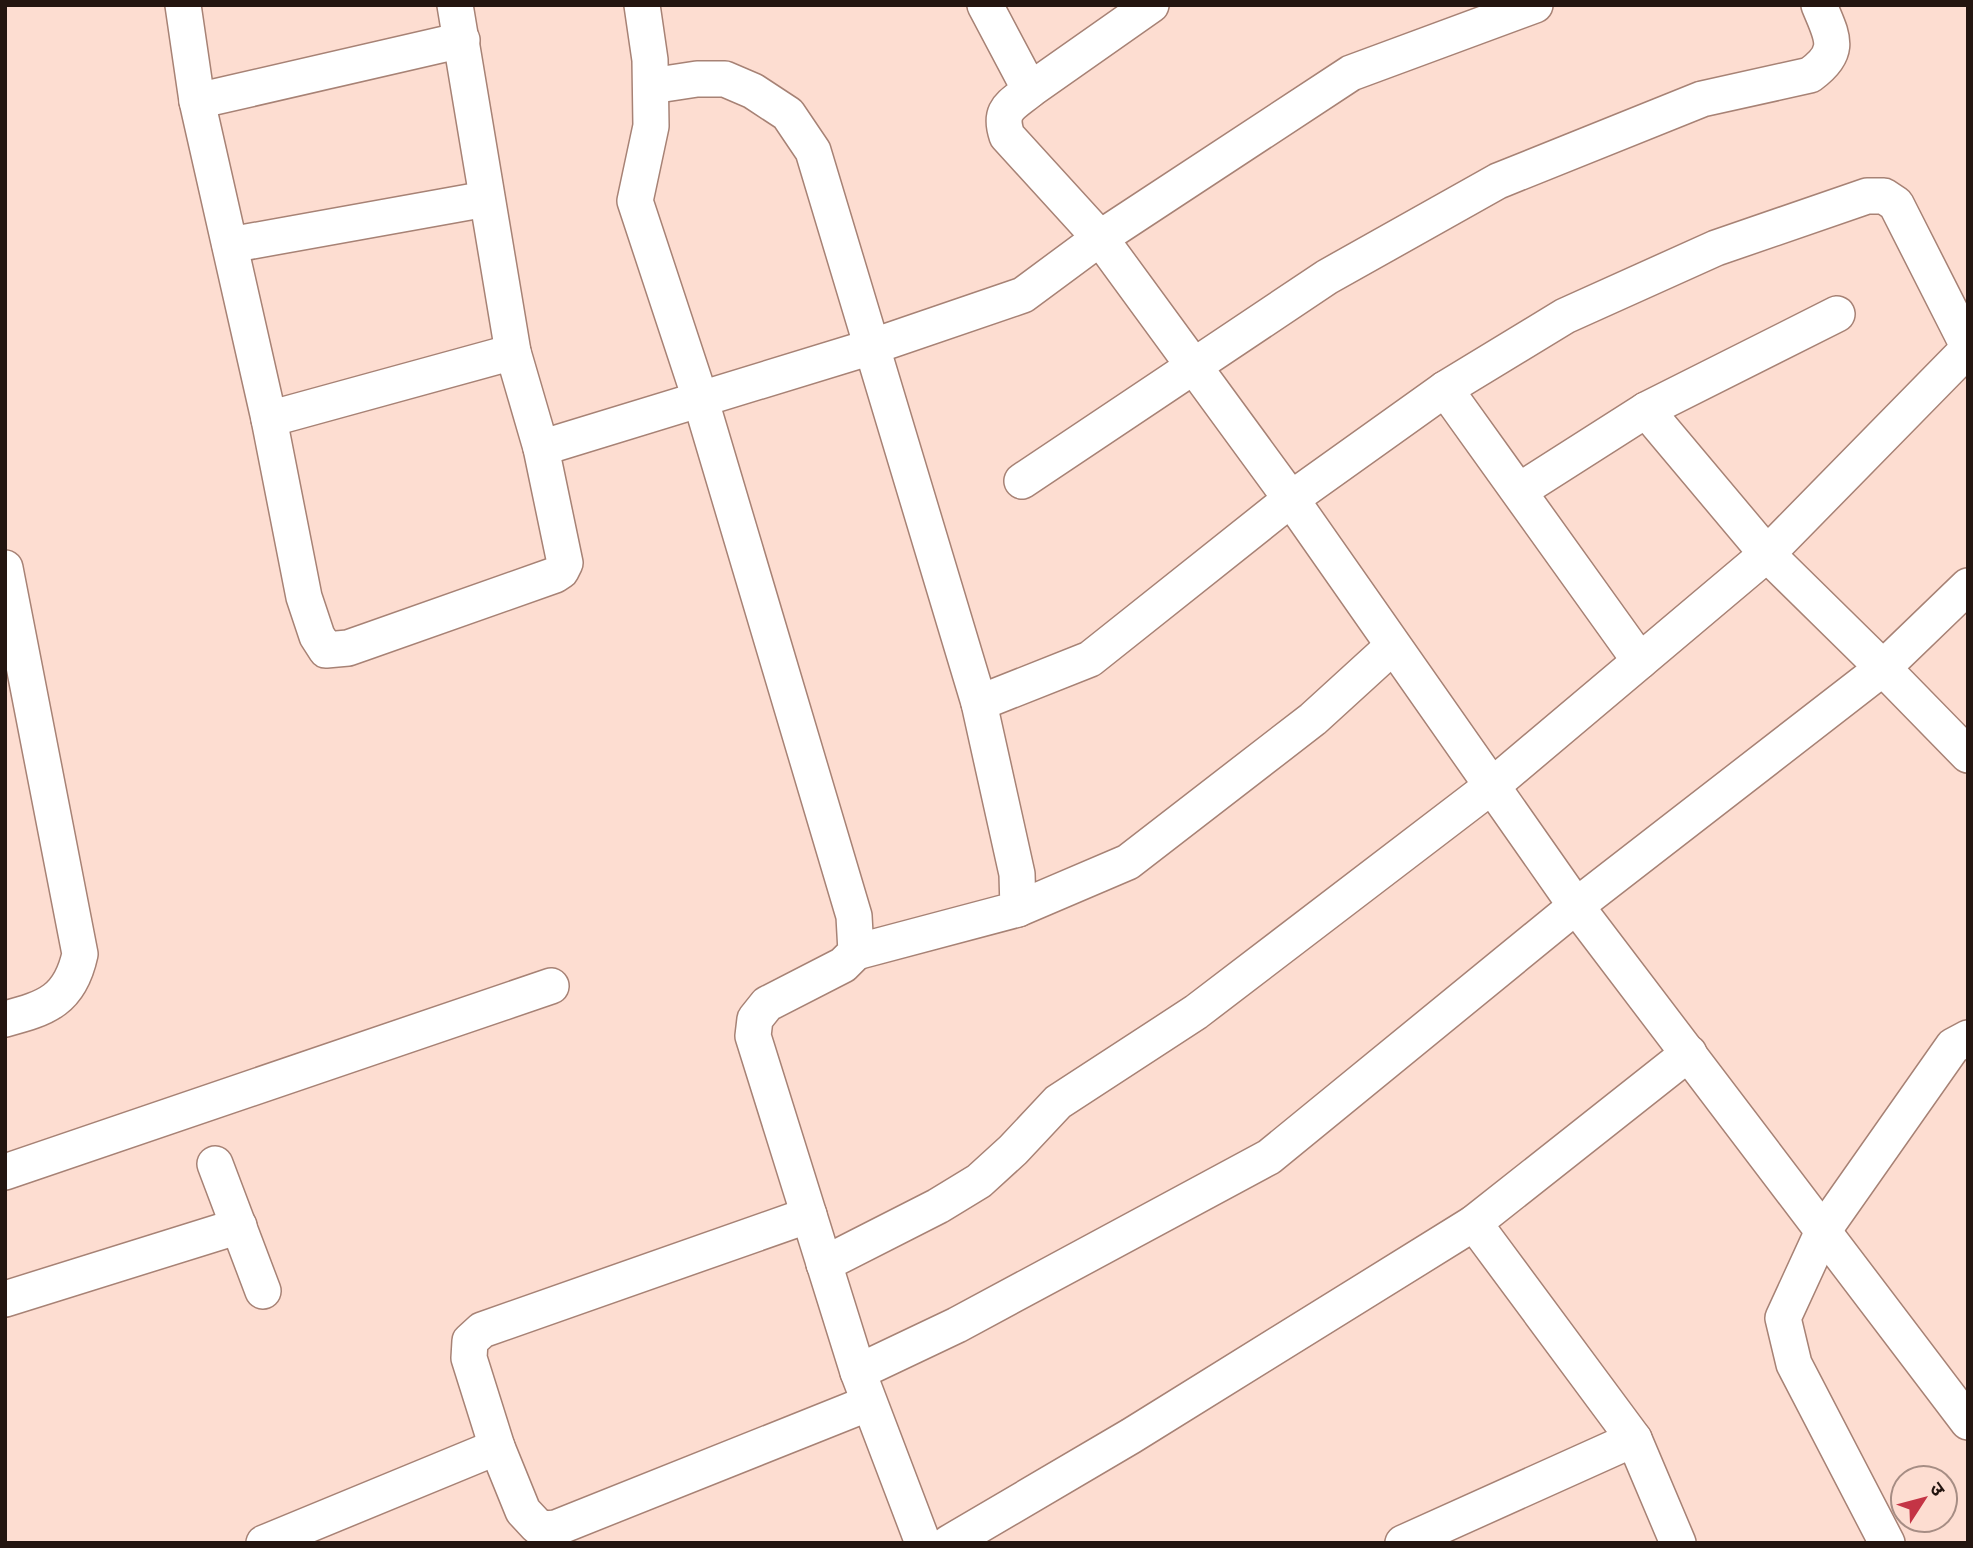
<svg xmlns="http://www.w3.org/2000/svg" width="1973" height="1548" font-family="'Public Sans','Noto Sans Devanagari',sans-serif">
<rect width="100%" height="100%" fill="#fdddd1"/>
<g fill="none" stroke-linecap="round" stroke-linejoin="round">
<g stroke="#a78275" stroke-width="38">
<g id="minor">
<polyline points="183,5 197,101 269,419 304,597 317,636 326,650 348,648 368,641 555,575 561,571 565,563 541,448 513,352 455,5"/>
<polyline points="642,5 650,60 651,126 635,201 700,398 854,916 856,952 843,965 767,1004 755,1019 753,1036 858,1372 923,1543"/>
<path d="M985,5l45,85c-19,16 -32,19 -23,46l93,102 191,261 285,407 392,516"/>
<polyline points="651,86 697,79 725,79 753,91 788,114 813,151 979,703 1017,874 1018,909 856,952"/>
<polyline points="1030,90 1151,5"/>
<polyline points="197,101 462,40"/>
<polyline points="230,245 486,199"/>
<polyline points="1445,389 1640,661"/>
<polyline points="1646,410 1767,554 1883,668 1968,755"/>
<polyline points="269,419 513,352"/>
<polyline points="541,448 871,347 1023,295 1100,238 1351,73 1535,5"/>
<path d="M1022,481l305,-204 171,-96 204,-82 108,-24c33,-24 22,-38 9,-70"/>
<polyline points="1519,491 1646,410 1837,314"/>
<path d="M5,568l75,386c-10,46 -33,54 -75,65"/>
<polyline points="979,703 1090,659 1291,499 1445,389 1565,316 1716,248 1867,196 1884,196 1896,204 1968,346"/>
<polyline points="1018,909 1128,862 1313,719 1393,646"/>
<polyline points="215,1164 263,1291"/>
<polyline points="5,1172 551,986"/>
<polyline points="809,1215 482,1330 470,1341 469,1358 497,1447 523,1511 537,1526 545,1529 556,1528 869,1403"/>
<polyline points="1474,1223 1634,1439 1678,1543"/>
<polyline points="824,1264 938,1206 979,1181 1013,1150 1058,1102 1196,1012 1493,785 1767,554 1968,349"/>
<polyline points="5,1299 239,1226"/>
<polyline points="858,1372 957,1325 1269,1157 1576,906 1883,668 1968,586"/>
<polyline points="264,1543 497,1447"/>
<polyline points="949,1543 1131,1436 1474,1223 1689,1053"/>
<polyline points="1403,1543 1634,1439"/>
<polyline points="1887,1543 1794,1364 1783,1318 1823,1231 1953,1046 1968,1038"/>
</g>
</g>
<use href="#minor" stroke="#fff" stroke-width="35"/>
</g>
<rect width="1973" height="1548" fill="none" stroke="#231510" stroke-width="14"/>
<g transform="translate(1924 1499) rotate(54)"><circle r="33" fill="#fdddd1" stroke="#a68d84" stroke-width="2"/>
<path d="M0-5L12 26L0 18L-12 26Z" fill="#c43445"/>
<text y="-10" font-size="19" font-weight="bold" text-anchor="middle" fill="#231510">उ</text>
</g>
</svg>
